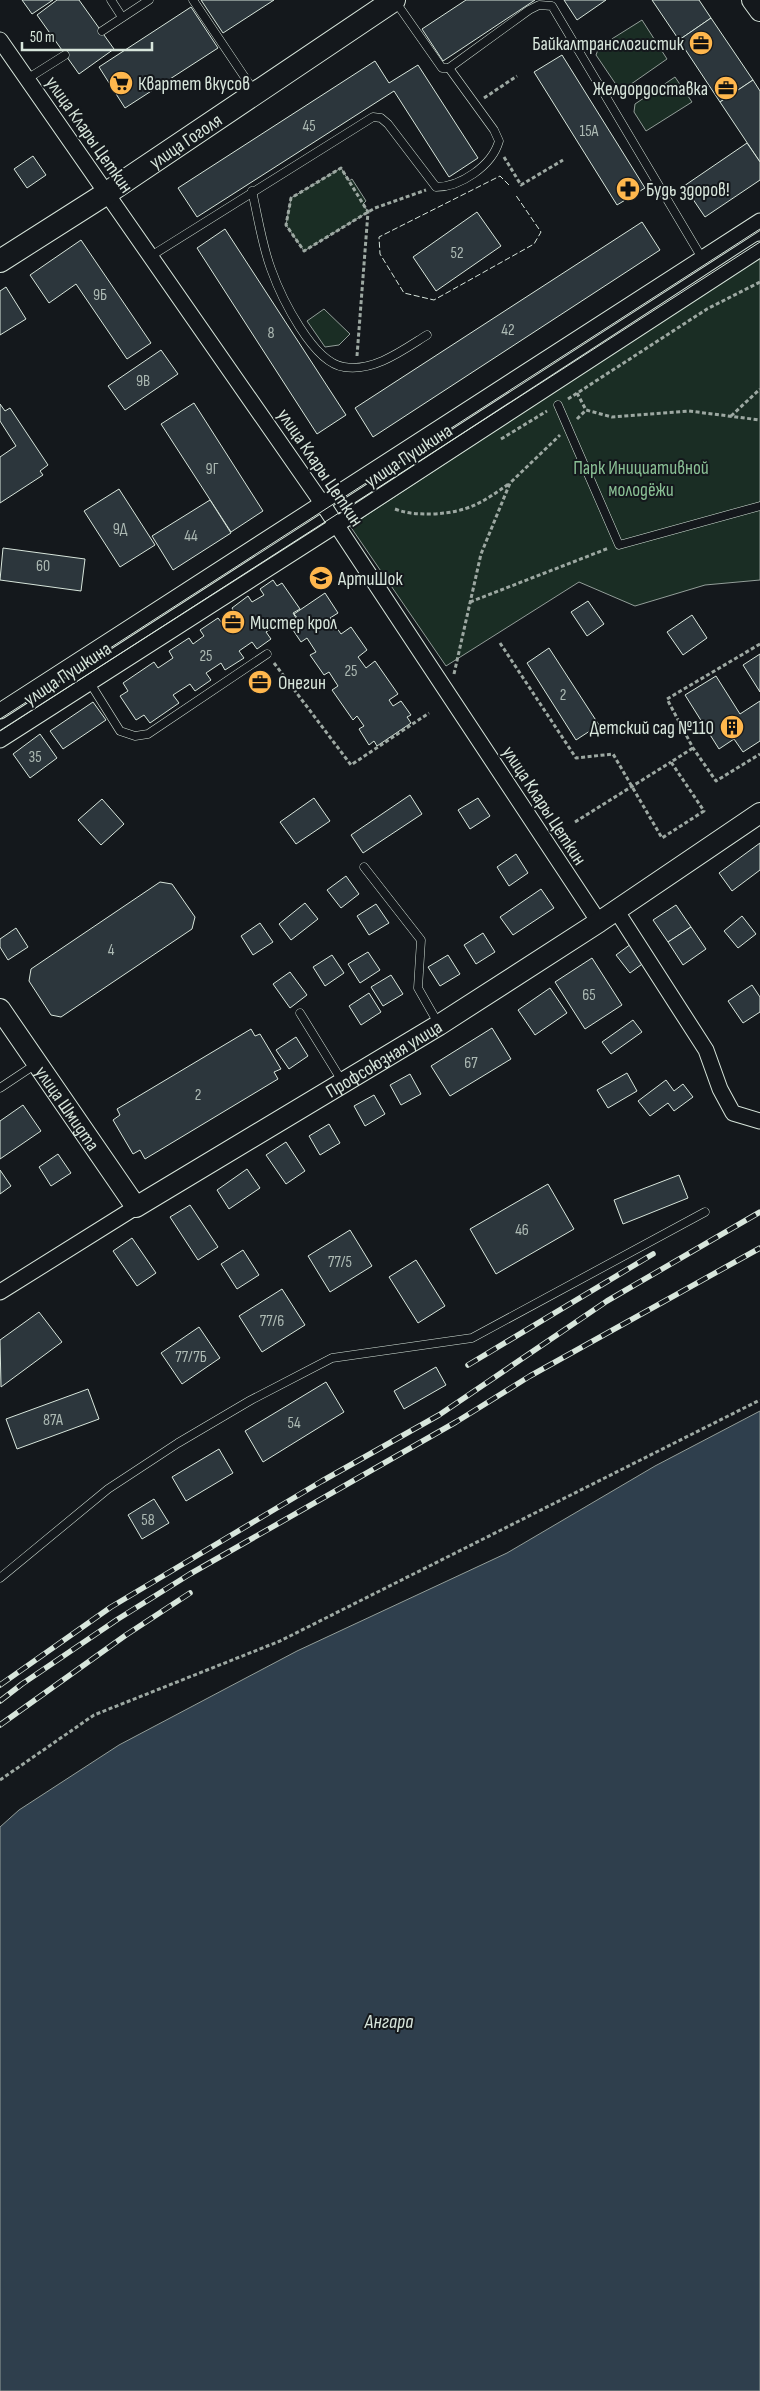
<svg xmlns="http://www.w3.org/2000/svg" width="760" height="2391" font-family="'Sofia Sans Condensed',sans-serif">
<rect width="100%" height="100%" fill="#14181c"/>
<g fill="#1a2d24" stroke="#939e99">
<polygon points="642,20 667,59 624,89 617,86 596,55 599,47"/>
<polygon points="675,77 692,102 646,131 634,112 635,104"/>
<polygon points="341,168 349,181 352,179 366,201 363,204 368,212 304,251 286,225 291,198"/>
<polygon points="760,257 760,580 705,585 635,606 579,582 446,666 350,526"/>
<polygon points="324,309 350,334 339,345 325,347 307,321"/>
</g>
<polygon fill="#2f3f4d" stroke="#939e99" points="760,1411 760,2391 0,2391 0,1827 19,1810 119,1745 297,1651 507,1553 655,1466"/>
<g fill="#2c363c" stroke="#d8e6dc">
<polygon points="22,0 53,0 32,14"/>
<polygon points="57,0 79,0 114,49 79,74 37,15"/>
<polygon points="201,0 274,0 223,33"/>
<polygon points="466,0 535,0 443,61 422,29"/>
<polygon points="564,0 606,0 577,20"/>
<polygon points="652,0 699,0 711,18 679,40"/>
<polygon points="191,7 218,48 125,108 99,67"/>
<polygon points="711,18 753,80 720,102 679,40"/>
<polygon points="562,55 645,188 617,205 534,72"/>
<polygon points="375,61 389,83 418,65 478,158 449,177 394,91 197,217 178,188"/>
<polygon points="753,80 760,91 760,162 720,102"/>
<polygon points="747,143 760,162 760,180 705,217 684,186"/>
<polygon points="33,156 46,175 27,188 14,169"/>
<polygon points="477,212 501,246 436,291 413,257"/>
<polygon points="642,222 660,250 373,437 355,408"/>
<polygon points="225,229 346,415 317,434 197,248"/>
<polygon points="81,240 151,343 127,359 76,284 49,303 30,275"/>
<polygon points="6,287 26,319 0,335 0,291"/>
<polygon points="161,350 178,374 125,410 108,386"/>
<polygon points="194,403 263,511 231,532 161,424"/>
<polygon points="0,404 5,411 10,408 48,465 40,471 43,475 0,503 0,457 16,446 0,421"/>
<polygon points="119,489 155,545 120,567 84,511"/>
<polygon points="210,500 231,533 173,570 152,536"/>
<polygon points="3,548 85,559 81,591 0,580"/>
<polygon points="273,580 277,586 282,583 300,609 293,613 298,621 285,629 281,623 266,632 271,639 257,649 252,642 239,651 244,658 225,670 221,663 206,673 211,680 195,691 190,684 173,695 179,703 150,723 144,715 136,720 120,696 128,691 123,683 154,662 158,668 173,658 169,651 189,638 193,644 204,636 200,630 218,618 222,623 235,614 232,608 248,596 252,602 264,595 260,589"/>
<polygon points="325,593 338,613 330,618 341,634 351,627 367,650 358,657 366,668 375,661 398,694 389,700 393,706 401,701 411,715 407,717 411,723 377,746 374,741 369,745 359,729 364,726 357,716 353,720 332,690 338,686 329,672 324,675 310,655 316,652 307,638 301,642 291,627 300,621 294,614"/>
<polygon points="588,601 604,624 587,636 571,612"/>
<polygon points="692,615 707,638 683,655 667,632"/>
<polygon points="549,648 599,725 576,740 527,663"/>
<polygon points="760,654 760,692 743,665"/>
<polygon points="716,676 740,714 760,701 760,741 743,752 734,739 719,749 685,695"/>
<polygon points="93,702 106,720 63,749 50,731"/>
<polygon points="40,734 57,758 30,778 13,754"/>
<polygon points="410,795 422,814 363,853 351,835"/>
<polygon points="314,798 330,821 296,844 280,822"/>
<polygon points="478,798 490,816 470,829 458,810"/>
<polygon points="102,799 124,824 101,845 78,820"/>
<polygon points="760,843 760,870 732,891 719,873"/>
<polygon points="516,854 528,873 509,886 497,867"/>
<polygon points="346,876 359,894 341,908 327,890"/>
<polygon points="160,882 172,884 195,917 192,929 61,1017 51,1015 29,981 31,969"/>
<polygon points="541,889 554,908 513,935 500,917"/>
<polygon points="305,903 318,919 291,940 279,924"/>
<polygon points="376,904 389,923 369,935 357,916"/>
<polygon points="676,905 691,927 668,942 653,920"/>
<polygon points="742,916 756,934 738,948 724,931"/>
<polygon points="260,923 273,942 253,955 241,936"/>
<polygon points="691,927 706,949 683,965 668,942"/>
<polygon points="16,928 28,947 8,960 0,947 0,939"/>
<polygon points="483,933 495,952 476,964 464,945"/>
<polygon points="631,944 645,962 630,973 616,955"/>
<polygon points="368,952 380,970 360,983 348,964"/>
<polygon points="332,955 344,973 325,986 313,967"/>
<polygon points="448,955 460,974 440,986 428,967"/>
<polygon points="592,958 622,1005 585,1029 555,982"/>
<polygon points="290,972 307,995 290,1008 273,984"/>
<polygon points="391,975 403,994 383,1006 371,987"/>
<polygon points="752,985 760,997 760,1012 743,1023 728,1001"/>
<polygon points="550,988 567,1013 535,1035 518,1010"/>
<polygon points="369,993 381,1012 361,1025 349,1006"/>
<polygon points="633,1020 642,1032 611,1054 602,1042"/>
<polygon points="492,1028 511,1059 450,1096 431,1066"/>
<polygon points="251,1029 255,1036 260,1034 281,1069 274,1072 278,1079 145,1159 140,1150 133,1154 113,1120 120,1115 117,1109"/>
<polygon points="296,1037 308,1056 289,1069 276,1050"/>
<polygon points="627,1073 637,1091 608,1108 597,1090"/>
<polygon points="410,1074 421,1094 401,1105 390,1085"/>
<polygon points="666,1080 674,1091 683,1084 693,1097 674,1111 668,1103 650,1116 638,1101"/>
<polygon points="374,1095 385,1114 365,1126 354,1106"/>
<polygon points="23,1105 41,1131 0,1159 0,1121"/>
<polygon points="329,1124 340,1143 320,1155 309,1136"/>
<polygon points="286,1142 305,1171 286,1184 266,1155"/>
<polygon points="58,1154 71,1173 51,1186 39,1167"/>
<polygon points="247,1169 260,1188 229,1209 217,1190"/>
<polygon points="0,1170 11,1186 0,1194"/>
<polygon points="679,1175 688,1198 623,1224 614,1200"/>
<polygon points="548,1184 574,1229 496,1274 470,1229"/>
<polygon points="190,1205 218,1247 198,1260 170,1217"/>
<polygon points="350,1230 372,1266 330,1292 308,1256"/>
<polygon points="132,1238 156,1273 137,1286 113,1251"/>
<polygon points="243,1250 259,1275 237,1289 221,1264"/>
<polygon points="416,1260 445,1306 418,1323 389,1277"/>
<polygon points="282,1289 305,1325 262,1352 239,1316"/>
<polygon points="39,1312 62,1342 1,1387 0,1340"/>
<polygon points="199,1327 220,1358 182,1384 161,1353"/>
<polygon points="436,1367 446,1385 404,1409 394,1391"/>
<polygon points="326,1382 344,1412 263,1462 245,1431"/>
<polygon points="88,1389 99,1419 17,1449 6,1419"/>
<polygon points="219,1449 233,1473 186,1501 172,1477"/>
<polygon points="154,1499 169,1523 142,1539 128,1515"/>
</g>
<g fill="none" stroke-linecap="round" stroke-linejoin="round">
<g stroke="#d8e6dc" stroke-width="9">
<g id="service">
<polyline points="111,0 122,17"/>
<polyline points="193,0 254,91"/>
<polyline points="395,1 442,68 449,68 529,10 539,5 552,6 702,258"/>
<polyline points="102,31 149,0"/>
<polyline points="27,79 65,55"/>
<path d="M252,191c6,26 10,54 19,78 10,28 42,94 73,98 30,5 59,-17 83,-32"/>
<path d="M151,256l222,-139 8,1 7,6 48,63c24,0 56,-21 63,-46l-5,-11 -45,-62"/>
<polyline points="558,405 619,545 760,506"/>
<polyline points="90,683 120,731 135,736 148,734 267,654"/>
<polyline points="364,867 421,940 418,988 438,1023"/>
<polyline points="300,1013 342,1081"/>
<polyline points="0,1088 36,1064"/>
<polyline points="0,1578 108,1489 178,1443 251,1400 332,1358 472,1338 705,1212"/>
</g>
</g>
<g stroke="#d8e6dc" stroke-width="17">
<g id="minor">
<polyline points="0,40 322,503 599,922"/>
<polyline points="0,711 760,221"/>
<polyline points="0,740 352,515 760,249"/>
<polyline points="616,910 706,1050 720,1089 733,1113 760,1121"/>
<polyline points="0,1292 136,1207"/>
</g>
</g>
<g stroke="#d8e6dc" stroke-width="22">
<g id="tertiary">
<polyline points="752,0 760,11"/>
<path id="s1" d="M0,1009l136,198 303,-182 160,-103 161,-109"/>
</g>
</g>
<g stroke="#d8e6dc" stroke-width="24">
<g id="secondary">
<path id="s2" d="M0,261l107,-68 287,-193"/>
</g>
</g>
<g stroke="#9da8a2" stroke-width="3" stroke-dasharray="4 2.5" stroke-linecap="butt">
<polyline points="484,98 517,76"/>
<polyline points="504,157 521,185 563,160"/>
<polyline points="357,356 368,212 341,168 291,198 286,225 304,251 368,212 375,208 426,190"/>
<polyline points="577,393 586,410 612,417 689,411 760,420"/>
<polyline points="568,399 707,309 760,282"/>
<polyline points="731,416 760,389"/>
<polyline points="577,419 586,410"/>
<polyline points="501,439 547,411"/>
<path d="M395,509c13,5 23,5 38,5 35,-2 49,-11 77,-31"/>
<polyline points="470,602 609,548"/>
<polyline points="500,643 576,758 613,754 662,838 704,811 671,762 693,748"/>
<polyline points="760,644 667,699 693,748 716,781 760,754"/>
<polyline points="274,663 351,765 429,713"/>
<polyline points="454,674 481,554 510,483 560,435"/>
<polyline points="575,822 671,762"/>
<polyline points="0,1780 94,1715 280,1641 760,1400"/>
</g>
<use href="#service" stroke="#14181c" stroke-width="8"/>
<use href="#minor" stroke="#14181c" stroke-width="15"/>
<use href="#tertiary" stroke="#14181c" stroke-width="20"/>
<use href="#secondary" stroke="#14181c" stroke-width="22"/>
<g stroke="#d8e6dc" stroke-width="1">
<polyline points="0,719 760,229"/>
<polyline points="0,731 760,242"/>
</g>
<g stroke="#d8e6dc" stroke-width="5.5">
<g id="rail">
<polyline points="468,1365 653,1254"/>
<polyline points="0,1685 111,1607 322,1481 439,1415 607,1301 760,1212"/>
<polyline points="0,1701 22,1684 118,1619 190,1574 456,1422 530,1376 760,1248"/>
<polyline points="0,1725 126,1635 190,1593"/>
</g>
</g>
<use href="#rail" stroke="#14181c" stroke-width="4" stroke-dasharray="11" stroke-linecap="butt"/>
<polyline stroke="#d8e6dc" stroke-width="1" stroke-dasharray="6 2.5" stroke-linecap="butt" points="509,185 500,176 379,237 380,254 404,293 434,300 534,244 541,232 515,194"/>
</g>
<defs>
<g id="office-disc" transform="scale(1.25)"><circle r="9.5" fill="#ffb74d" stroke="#14181c"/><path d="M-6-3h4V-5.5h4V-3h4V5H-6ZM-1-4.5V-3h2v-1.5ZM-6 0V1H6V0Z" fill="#111"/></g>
<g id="supermarket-disc" transform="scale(1.25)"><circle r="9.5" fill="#ffb74d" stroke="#14181c"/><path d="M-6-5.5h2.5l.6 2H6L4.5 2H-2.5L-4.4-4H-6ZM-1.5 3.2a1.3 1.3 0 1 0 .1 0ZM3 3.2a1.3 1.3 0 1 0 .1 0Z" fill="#111"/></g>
<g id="pharmacy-disc" transform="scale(1.25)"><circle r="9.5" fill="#ffb74d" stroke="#14181c"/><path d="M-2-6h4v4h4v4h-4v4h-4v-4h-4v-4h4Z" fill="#111"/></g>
<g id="school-disc" transform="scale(1.25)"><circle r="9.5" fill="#ffb74d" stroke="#14181c"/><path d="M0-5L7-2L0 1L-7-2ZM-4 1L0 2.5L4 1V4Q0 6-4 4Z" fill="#111"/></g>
<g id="building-disc" transform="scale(1.25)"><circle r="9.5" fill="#ffb74d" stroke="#14181c"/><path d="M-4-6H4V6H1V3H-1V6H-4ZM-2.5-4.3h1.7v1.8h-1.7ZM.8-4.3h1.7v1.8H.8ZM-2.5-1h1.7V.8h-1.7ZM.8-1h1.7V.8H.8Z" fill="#111"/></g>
</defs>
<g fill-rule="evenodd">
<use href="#office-disc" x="701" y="43"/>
<use href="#supermarket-disc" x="121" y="83"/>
<use href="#office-disc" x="726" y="88"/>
<use href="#pharmacy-disc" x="628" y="189"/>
<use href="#school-disc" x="321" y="578"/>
<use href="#office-disc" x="233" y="622"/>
<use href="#office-disc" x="260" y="682"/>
<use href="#building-disc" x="732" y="727"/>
</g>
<g text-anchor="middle" stroke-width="4" stroke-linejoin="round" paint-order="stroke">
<g font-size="16" fill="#adbab4">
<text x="309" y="131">45</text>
<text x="589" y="136">15А</text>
<text x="457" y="258">52</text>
<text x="100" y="300">9Б</text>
<text x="508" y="335">42</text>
<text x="271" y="338">8</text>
<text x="143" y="386">9В</text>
<text x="212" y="474">9Г</text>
<text x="120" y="534">9Д</text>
<text x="191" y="541">44</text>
<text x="43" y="571">60</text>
<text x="206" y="661">25</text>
<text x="351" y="676">25</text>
<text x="563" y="700">2</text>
<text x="35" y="762">35</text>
<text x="111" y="955">4</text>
<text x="589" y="1000">65</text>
<text x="471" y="1068">67</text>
<text x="198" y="1100">2</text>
<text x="522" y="1235">46</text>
<text x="340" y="1267">77/5</text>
<text x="272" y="1326">77/6</text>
<text x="191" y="1362">77/7Б</text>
<text x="53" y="1425">87А</text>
<text x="294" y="1428">54</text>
<text x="148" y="1525">58</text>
</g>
<g font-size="19" fill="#d8e6dc" stroke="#14181c" text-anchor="start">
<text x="684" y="50" text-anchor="end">Байкалтранслогистик</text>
<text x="138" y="90">Квартет вкусов</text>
<text x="708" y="95" text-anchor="end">Желдордоставка</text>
<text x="646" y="196">Будь здоров!</text>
<text x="338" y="585">АртиШок</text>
<text x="250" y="629">Мистер крол</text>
<text x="278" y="689">Онегин</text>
<text x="714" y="734" text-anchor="end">Детский сад №110</text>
</g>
<g font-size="19" fill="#d8e6dc" stroke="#14181c">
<text transform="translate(90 134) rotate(55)" y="7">улица Клары Цеткин</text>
<text dy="7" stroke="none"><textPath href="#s2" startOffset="221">улица Гоголя</textPath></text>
<text transform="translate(408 455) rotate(-33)" y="7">улица Пушкина</text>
<text transform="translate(321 467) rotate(56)" y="7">улица Клары Цеткин</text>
<text transform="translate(67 673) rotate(-33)" y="7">улица Пушкина</text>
<text transform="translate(545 805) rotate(57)" y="7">улица Клары Цеткин</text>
<text dy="7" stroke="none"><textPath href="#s1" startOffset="529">Профсоюзная улица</textPath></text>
<text dy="7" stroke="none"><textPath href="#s1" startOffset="120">улица Шмидта</textPath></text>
</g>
<g font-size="19" fill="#8ac095" stroke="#14181c">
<text x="641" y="474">Парк Инициативной<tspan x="641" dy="22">молодёжи</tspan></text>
</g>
<g font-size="20" font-style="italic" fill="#d8e6dc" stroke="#14181c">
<text x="389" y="2028">Ангара</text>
</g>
</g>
<path d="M22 42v8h130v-8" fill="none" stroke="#d8e6dc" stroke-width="2.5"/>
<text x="30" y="42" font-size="15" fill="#d8e6dc" stroke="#14181c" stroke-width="4" paint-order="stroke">50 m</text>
</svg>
